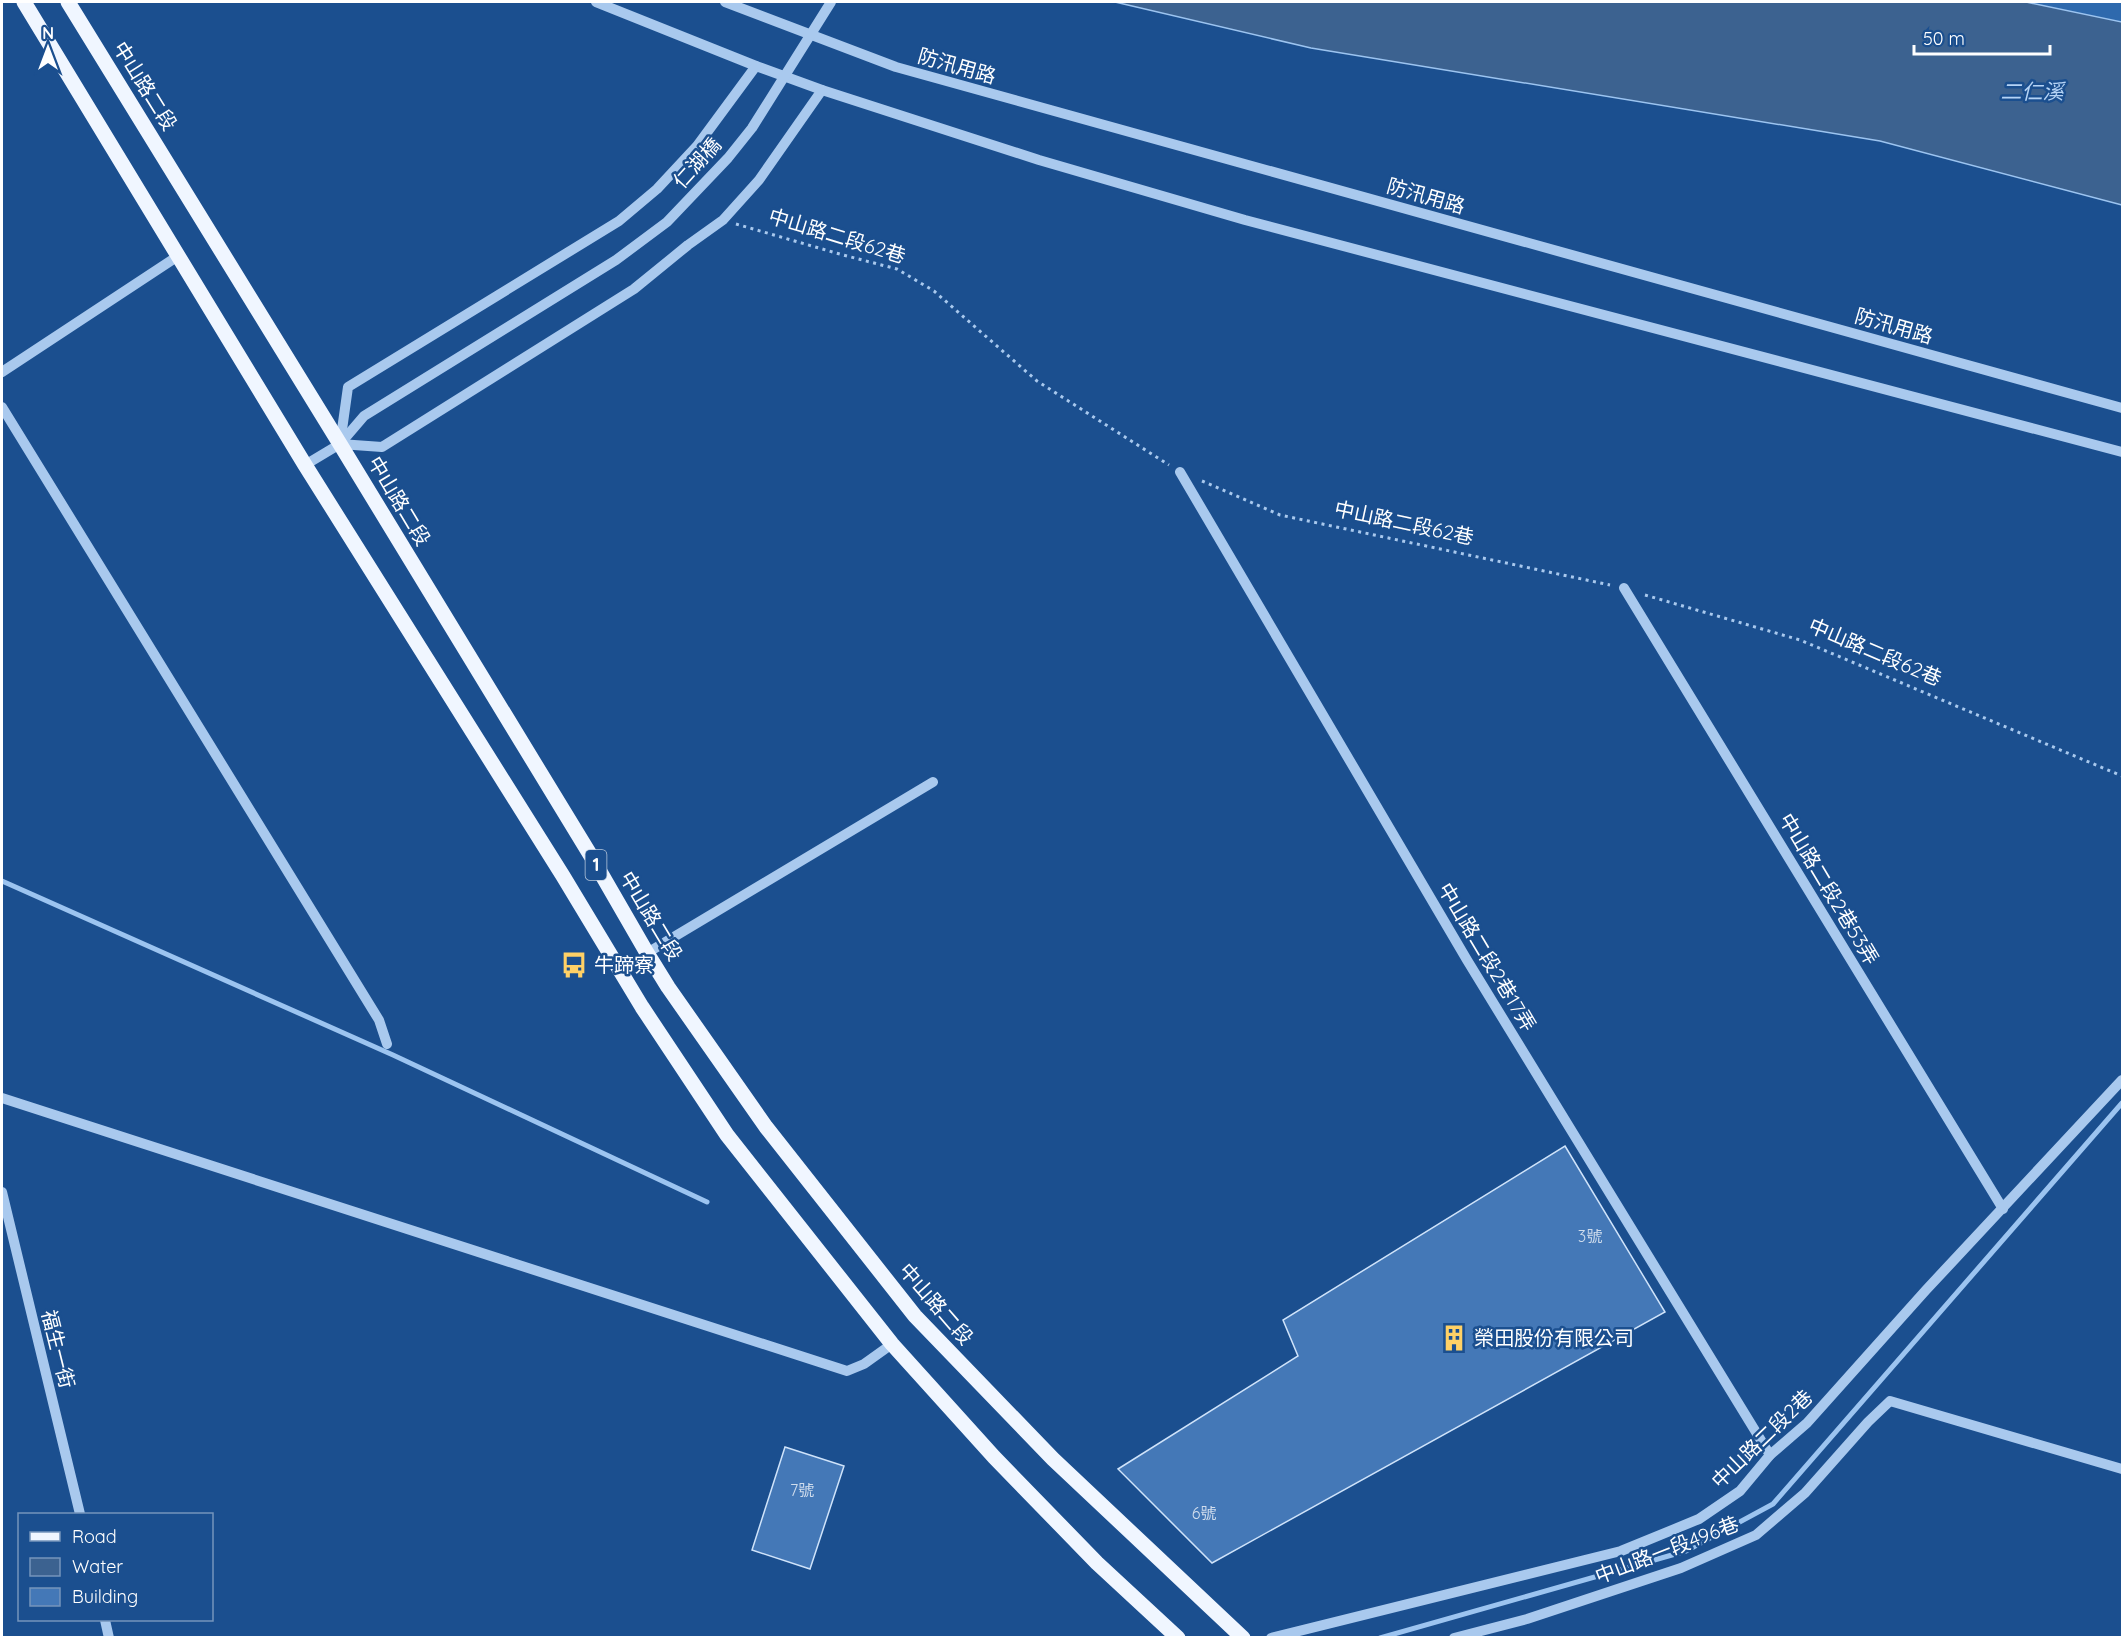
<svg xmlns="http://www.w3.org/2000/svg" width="2124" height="1639" font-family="Quicksand,'Noto Sans TC',sans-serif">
<rect width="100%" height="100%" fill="#1b4f8f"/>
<polygon fill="#2e69ad" points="2026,2 2122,2 2122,22"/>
<polygon fill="#3c6290" stroke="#9cc4f0" stroke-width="1.5" points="1115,2 2026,2 2122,22 2122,205 1880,141 1311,48"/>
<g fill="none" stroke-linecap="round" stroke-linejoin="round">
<g stroke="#9cc4f0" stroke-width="5">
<polyline points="2,881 393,1055 707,1202"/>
<polyline points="1380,1638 1686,1551 1773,1504 2122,1103"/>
</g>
</g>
<g fill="#4478b7" stroke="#cfe3fa" stroke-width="1.5">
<polygon points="1565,1146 1665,1312 1212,1563 1118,1469 1298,1356 1283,1320"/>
<polygon points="785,1447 844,1466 810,1569 752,1550"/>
</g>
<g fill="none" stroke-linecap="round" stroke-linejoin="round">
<g stroke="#a9c9ee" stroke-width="3" stroke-dasharray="3 4.5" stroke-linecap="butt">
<polyline points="736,224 843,255 897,269 934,291 1037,381 1169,465"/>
<polyline points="1202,481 1280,515 1610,585"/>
<polyline points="1645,595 1800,640 2122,776"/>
</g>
<g stroke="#a9c9ee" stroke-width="10">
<polyline points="596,2 756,66 822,90 1039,160 1245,220 2122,452"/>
<polyline points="725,2 896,67 2122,408"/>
<polyline points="756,66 697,146 657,189 619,221 348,387 340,444 382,447 634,289 688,245 723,220 759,180 822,90"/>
<polyline points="2,372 178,256"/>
<polyline points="2,407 379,1020 387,1044"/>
<polyline points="305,465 340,444 364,416 616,260 667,222 728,158 752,128 831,2"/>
<polyline points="1180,472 1467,960 1770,1455"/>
<polyline points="1624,588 2003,1209"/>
<polyline points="647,953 933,782"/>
<polyline points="2,1098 847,1371 864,1364 892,1344"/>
<polyline points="2,1192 80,1514"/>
<polyline points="105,1620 109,1638"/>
<polyline points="1271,1638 1621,1551 1699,1519 1740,1491 1770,1455 1807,1423 1926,1290 2122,1080"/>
<polyline points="1454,1638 1527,1619 1681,1568 1756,1535 1805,1493 1868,1422 1890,1401 2122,1469"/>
</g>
<g stroke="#f0f6ff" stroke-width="15">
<polyline points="24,2 305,465 563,876 642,1007 727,1135 892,1344 994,1457 1097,1563 1178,1638"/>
<polyline points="68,2 340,444 591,856 647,953 668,987 766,1127 915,1316 1053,1459 1243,1638"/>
</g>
</g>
<defs>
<g id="bus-bare" transform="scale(2.07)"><path d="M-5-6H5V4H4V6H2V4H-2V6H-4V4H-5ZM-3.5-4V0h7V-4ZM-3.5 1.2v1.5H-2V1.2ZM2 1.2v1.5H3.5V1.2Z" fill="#ffd166" stroke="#1b4f8f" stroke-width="2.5" paint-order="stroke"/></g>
<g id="building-bare" transform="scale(2.07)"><path d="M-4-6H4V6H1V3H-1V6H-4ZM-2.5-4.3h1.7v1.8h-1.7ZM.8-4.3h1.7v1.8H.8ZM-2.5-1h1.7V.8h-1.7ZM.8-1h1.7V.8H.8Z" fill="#ffd166" stroke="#1b4f8f" stroke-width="2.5" paint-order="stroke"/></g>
</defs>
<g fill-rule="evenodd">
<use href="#bus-bare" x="574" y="965"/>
<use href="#building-bare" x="1454" y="1338"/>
</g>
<g text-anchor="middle" stroke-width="5" stroke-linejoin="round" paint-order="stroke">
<g font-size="16" fill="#d0dded">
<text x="1590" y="1242">3號</text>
<text x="802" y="1496">7號</text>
<text x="1204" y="1519">6號</text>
</g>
<rect fill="#1b4f8f" stroke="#bbcadd" stroke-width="1.5" x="585.5" y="850" width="21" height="30" rx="4.5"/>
<g font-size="18" font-weight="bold" fill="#fff">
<text x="596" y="871">1</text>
</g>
<g font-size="20" fill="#fff" stroke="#1b4f8f">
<text transform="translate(957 66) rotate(16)" y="7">防汛用路</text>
<text transform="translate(145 86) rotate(58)" y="7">中山路二段</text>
<text transform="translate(697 163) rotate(-48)" y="7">仁湖橋</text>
<text transform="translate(1426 196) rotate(16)" y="7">防汛用路</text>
<text transform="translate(837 236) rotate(17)" y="7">中山路二段62巷</text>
<text transform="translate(1894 326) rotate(16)" y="7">防汛用路</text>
<text transform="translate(399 501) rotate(59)" y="7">中山路二段</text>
<text transform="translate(1404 523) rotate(12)" y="7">中山路二段62巷</text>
<text transform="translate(1875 652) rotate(23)" y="7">中山路二段62巷</text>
<text transform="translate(1829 889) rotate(59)" y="7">中山路二段2巷53弄</text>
<text transform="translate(651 916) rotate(59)" y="7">中山路二段</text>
<text transform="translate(1487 957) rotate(59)" y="7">中山路二段2巷17弄</text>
<text transform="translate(936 1304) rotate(49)" y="7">中山路二段</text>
<text transform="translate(58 1349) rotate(76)" y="7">福生一街</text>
<text transform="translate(1762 1439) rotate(-44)" y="7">中山路二段2巷</text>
<text transform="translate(1667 1550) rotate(-21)" y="7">中山路一段496巷</text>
</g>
<g font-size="20" fill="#fff" stroke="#1b4f8f" text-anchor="start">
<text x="594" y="972">牛蹄寮</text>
<text x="1474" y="1345">榮田股份有限公司</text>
</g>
<g font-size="21" font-style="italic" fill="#b5d3f5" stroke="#1b4f8f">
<text x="2032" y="99">二仁溪</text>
</g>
</g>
<rect width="2124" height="1639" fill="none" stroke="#ffffff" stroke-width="6"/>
<rect x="18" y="1513" width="195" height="108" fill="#1b4f8f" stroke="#7695bc" stroke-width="1.5"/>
<rect x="30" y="1532" width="30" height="9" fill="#f0f6ff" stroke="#7695bc" stroke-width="1.5"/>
<text x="72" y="1543" font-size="18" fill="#ffffff">Road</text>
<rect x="30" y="1558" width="30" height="18" fill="#3c6290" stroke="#7695bc" stroke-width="1.5"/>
<text x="72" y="1573" font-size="18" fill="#ffffff">Water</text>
<rect x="30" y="1588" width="30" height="18" fill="#4478b7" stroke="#7695bc" stroke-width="1.5"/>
<text x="72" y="1603" font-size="18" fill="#ffffff">Building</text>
<g transform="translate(48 48)" stroke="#1b4f8f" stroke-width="4.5" paint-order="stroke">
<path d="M0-4.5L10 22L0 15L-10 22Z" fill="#ffffff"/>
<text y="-9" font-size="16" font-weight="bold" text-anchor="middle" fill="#ffffff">N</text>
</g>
<path d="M1914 45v9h136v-9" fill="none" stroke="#ffffff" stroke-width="3"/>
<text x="1923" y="45" font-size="18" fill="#ffffff" stroke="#1b4f8f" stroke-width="4.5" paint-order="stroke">50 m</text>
</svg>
